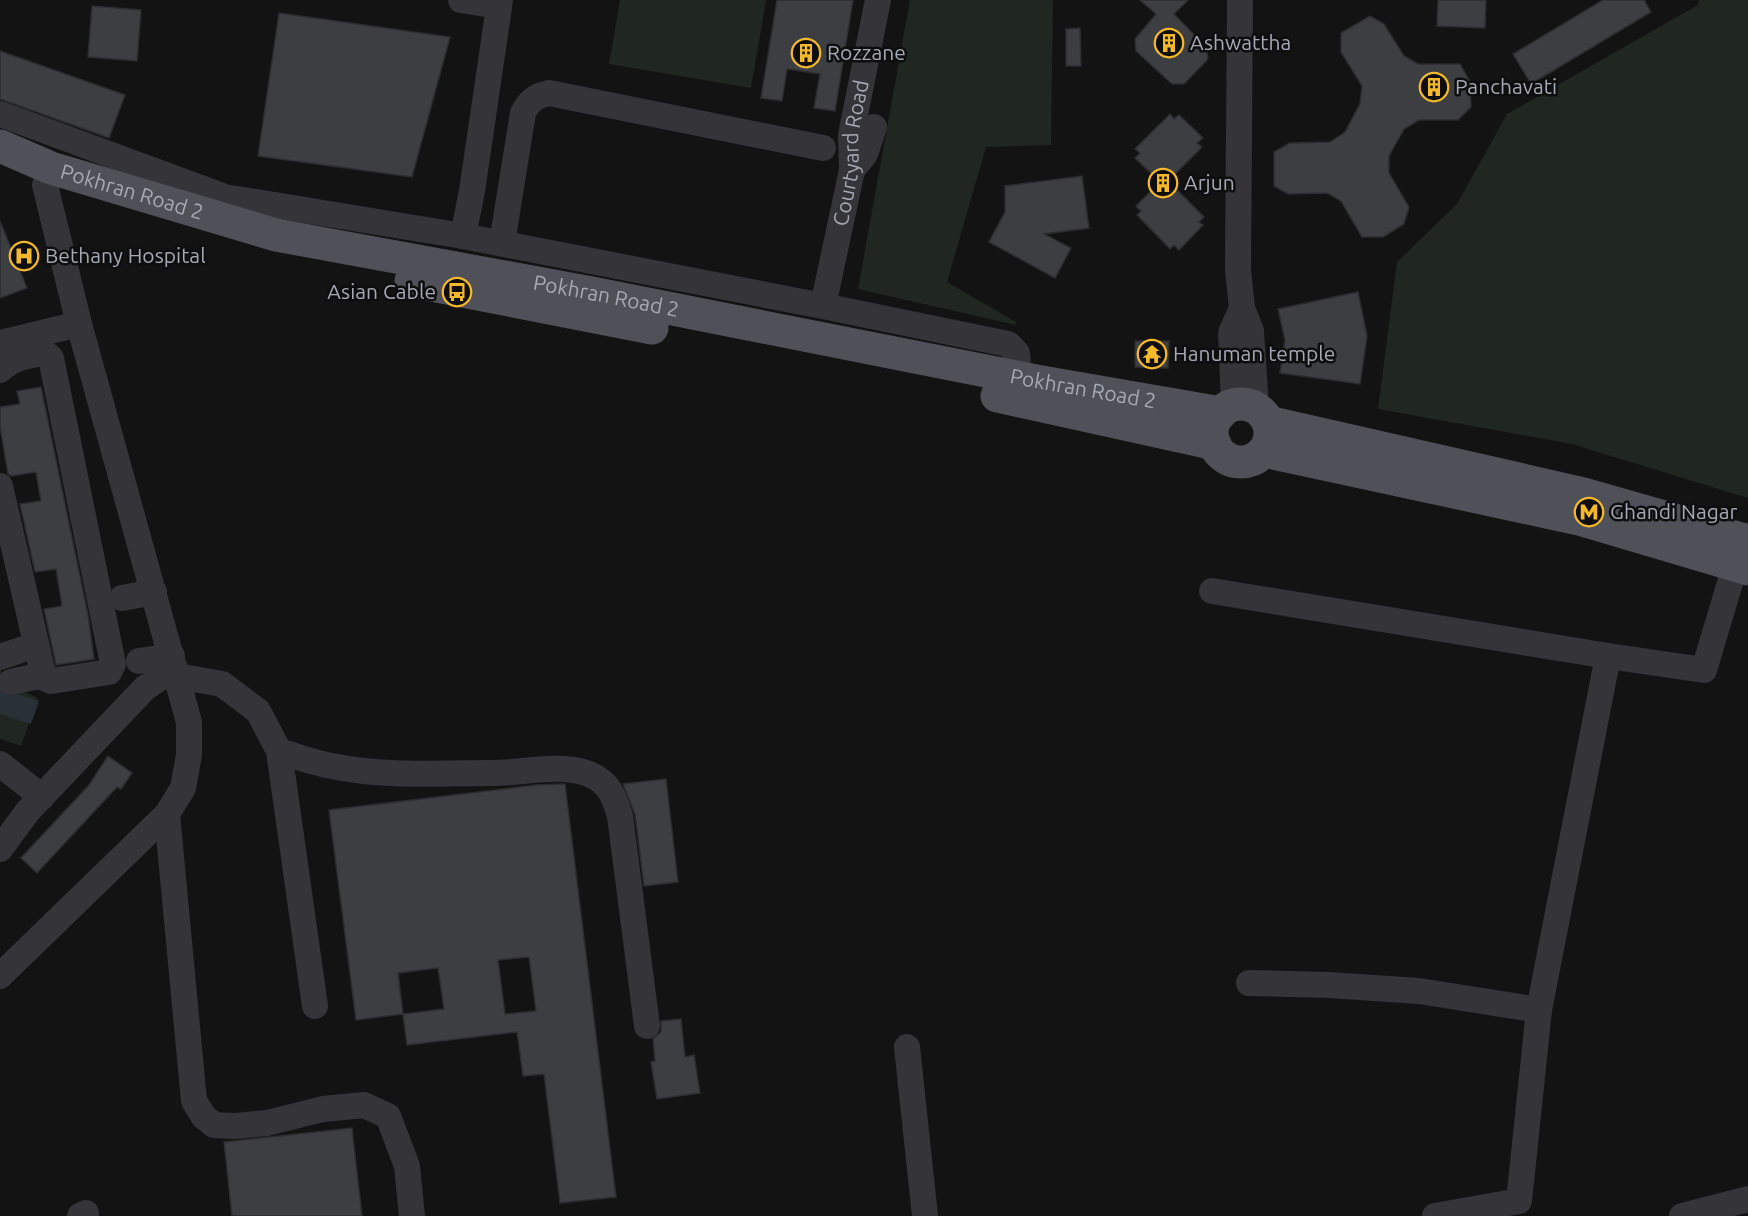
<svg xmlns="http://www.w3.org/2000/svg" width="1748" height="1216" font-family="Ubuntu,sans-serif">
<rect width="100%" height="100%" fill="#131314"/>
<g fill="#1f2720">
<polygon points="620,0 766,0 751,88 609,64"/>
<polygon points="910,0 1053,0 1051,145 986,147 947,282 1016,322 1016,325 858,289"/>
<polygon points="1699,0 1748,0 1748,498 1572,444 1378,409 1397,262 1457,204 1507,114 1698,5"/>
<polygon points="0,663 3,682 38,698 21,746 0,739"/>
</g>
<polygon fill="#293138" points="0,689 39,701 31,724 0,714"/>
<g fill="#3d3e41" stroke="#2d2d30" stroke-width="1.5" fill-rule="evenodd">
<polygon points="777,0 853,0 835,111 814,108 820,74 787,69 782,101 761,98"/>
<polygon points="1140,0 1188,0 1174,14 1206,47 1208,59 1184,84 1172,84 1136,51 1135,39 1156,14"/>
<polygon points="1438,0 1486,0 1485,28 1437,26"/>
<polygon points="1603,0 1644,0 1651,12 1531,84 1513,54"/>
<polygon points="92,6 141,10 137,61 88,57"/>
<polygon points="279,13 450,37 412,177 258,156"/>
<polygon points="1370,16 1384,24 1404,56 1418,64 1460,64 1470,82 1471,107 1458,120 1419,120 1404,129 1389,156 1389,173 1409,207 1404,224 1383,237 1362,237 1341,201 1327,193 1288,194 1274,186 1274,152 1290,143 1330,142 1345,132 1360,104 1362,86 1341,52 1341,33"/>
<polygon points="1080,28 1081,66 1066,66 1066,29"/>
<polygon points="0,51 125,95 109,138 0,99"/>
<polygon points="1170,114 1174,119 1179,115 1203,138 1197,143 1202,147 1168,181 1204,217 1199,222 1203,225 1179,250 1174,245 1170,249 1137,215 1141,211 1136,206 1160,182 1135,158 1140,153 1135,149"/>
<polygon points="1082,176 1089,228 1044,234 1071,248 1055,278 989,242 1005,212 1005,186"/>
<polygon points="0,221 27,288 0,298"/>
<polygon points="1358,292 1367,336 1360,384 1280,373 1285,340 1278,309"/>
<polygon points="1135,341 1169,341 1168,368 1135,367"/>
<polygon points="41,387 88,615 94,659 56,665 44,609 62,606 56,569 35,572 20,504 41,501 36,472 11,476 8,474 0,426 0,407 20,404 17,391"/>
<polygon points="108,756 132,773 121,789 117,787 37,873 21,858 89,785"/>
<polygon points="666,779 678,882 644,886 635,814 623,784"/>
<path d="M565,784l51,413 -56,6 -16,-129 -21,2 -6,-44 -110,13 -4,-31 -47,6 -27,-210 207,-25zM529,957l7,54 -31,3 -7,-54zM438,968l6,41 -41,5 -5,-41z"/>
<polygon points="681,1019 685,1057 694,1055 700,1093 657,1099 651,1062 655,1061 653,1039 661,1032 661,1021"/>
<polygon points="352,1128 362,1216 232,1216 224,1142"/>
</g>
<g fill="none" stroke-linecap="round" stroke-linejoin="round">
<g stroke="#343439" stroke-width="26">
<polyline points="461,0 499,6"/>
<polyline points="0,114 225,197 463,236 823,306 1008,344 1017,353 1019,378"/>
<polyline points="852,170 865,154 874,127"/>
<polyline points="463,236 472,191 500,0"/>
<path d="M502,243l21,-130c6,-12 12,-17 26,-20l274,55"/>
<path id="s1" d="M823,306l29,-136 -1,-35 27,-135"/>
<polyline points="1242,308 1251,331 1256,408"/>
<polyline points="0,343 79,324"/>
<path d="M0,370c13,-12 28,-15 45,-17l6,5 62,306 -4,8 -58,9 -7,-3 -44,-192"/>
<polyline points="1234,405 1231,333 1242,308 1238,270 1240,0"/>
<polyline points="1212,591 1608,656 1704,670 1735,566"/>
<polyline points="122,598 154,592"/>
<polyline points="0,657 36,645"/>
<polyline points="139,661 172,656"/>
<polyline points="177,676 222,684 258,711 279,751 315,1006"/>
<polyline points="11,682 43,675"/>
<path d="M279,751c17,5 35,12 53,15 52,11 107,7 161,7 30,0 67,-10 96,1 20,8 25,22 31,42l27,210"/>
<polyline points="0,764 42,797"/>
<polyline points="167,814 194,1101 204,1117 214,1125 235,1126 267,1123 323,1109 364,1105 388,1116 407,1166 412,1216"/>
<polyline points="0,849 28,811 145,688 175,668"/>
<polyline points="0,976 167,814 183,788 189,755 189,722 79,324 45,185 51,168"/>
<polyline points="1249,983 1329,985 1419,991 1539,1010"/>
<polyline points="907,1047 925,1216"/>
<polyline points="80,1216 86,1213"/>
<polyline points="1435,1216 1519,1201 1539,1010 1608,656"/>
<polyline points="1682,1216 1748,1199"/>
</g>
<g stroke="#505158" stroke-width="33">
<path id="s2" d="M0,146l51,22 225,67 321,59 439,87 185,32"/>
<polyline points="411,281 652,328"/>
<polyline points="997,396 1215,444"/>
<circle cx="1241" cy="433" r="29"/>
<polyline points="1268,422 1584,494 1748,541"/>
<polyline points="1264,451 1579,519 1748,569"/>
</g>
</g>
<defs>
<g id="building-ring" transform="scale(1.5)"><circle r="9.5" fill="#0e0e0f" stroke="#f3b82c" stroke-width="1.5"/><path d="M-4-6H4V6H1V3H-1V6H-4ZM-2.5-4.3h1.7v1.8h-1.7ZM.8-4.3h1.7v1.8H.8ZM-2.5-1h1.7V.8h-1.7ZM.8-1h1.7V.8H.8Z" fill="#f3b82c"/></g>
<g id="hospital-ring" transform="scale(1.5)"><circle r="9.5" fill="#0e0e0f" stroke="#f3b82c" stroke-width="1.5"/><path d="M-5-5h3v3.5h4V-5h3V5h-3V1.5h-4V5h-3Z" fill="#f3b82c"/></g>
<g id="bus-ring" transform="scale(1.5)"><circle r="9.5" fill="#0e0e0f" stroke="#f3b82c" stroke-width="1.5"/><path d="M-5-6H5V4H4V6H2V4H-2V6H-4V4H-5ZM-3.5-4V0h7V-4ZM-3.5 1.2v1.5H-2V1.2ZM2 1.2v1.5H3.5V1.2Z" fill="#f3b82c"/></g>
<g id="temple-ring" transform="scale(1.5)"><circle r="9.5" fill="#0e0e0f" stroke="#f3b82c" stroke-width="1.5"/><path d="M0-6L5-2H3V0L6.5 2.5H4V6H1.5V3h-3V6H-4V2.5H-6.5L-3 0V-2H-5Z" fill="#f3b82c"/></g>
<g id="metro-ring" transform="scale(1.5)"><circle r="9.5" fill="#0e0e0f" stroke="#f3b82c" stroke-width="1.5"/><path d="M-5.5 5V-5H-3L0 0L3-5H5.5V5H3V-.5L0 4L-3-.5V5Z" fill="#f3b82c"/></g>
</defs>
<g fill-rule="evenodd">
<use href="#building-ring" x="1169" y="43"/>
<use href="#building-ring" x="806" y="53"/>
<use href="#building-ring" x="1434" y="87"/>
<use href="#building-ring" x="1163" y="183"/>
<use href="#hospital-ring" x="24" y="256"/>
<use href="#bus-ring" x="457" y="292"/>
<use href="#temple-ring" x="1152" y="354"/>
<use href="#metro-ring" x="1589" y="512"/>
</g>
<g text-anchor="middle" stroke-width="5" stroke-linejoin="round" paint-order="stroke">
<g font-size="21" fill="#a4a9b5" stroke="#0e0e0f" text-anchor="start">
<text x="1190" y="50">Ashwattha</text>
<text x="827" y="60">Rozzane</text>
<text x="1455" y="94">Panchavati</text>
<text x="1184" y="190">Arjun</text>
<text x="45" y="263">Bethany Hospital</text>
<text x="436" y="299" text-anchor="end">Asian Cable</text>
<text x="1173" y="361">Hanuman temple</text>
<text x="1610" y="519">Ghandi Nagar</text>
</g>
<g font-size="21" fill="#a4a9b5" stroke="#0e0e0f">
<text dy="7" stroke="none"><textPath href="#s1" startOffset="156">Courtyard Road</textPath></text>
<text dy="7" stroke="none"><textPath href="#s2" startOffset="140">Pokhran Road 2</textPath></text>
<text dy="7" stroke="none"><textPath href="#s2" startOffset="626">Pokhran Road 2</textPath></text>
<text dy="7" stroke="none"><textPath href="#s2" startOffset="1112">Pokhran Road 2</textPath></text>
</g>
</g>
</svg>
